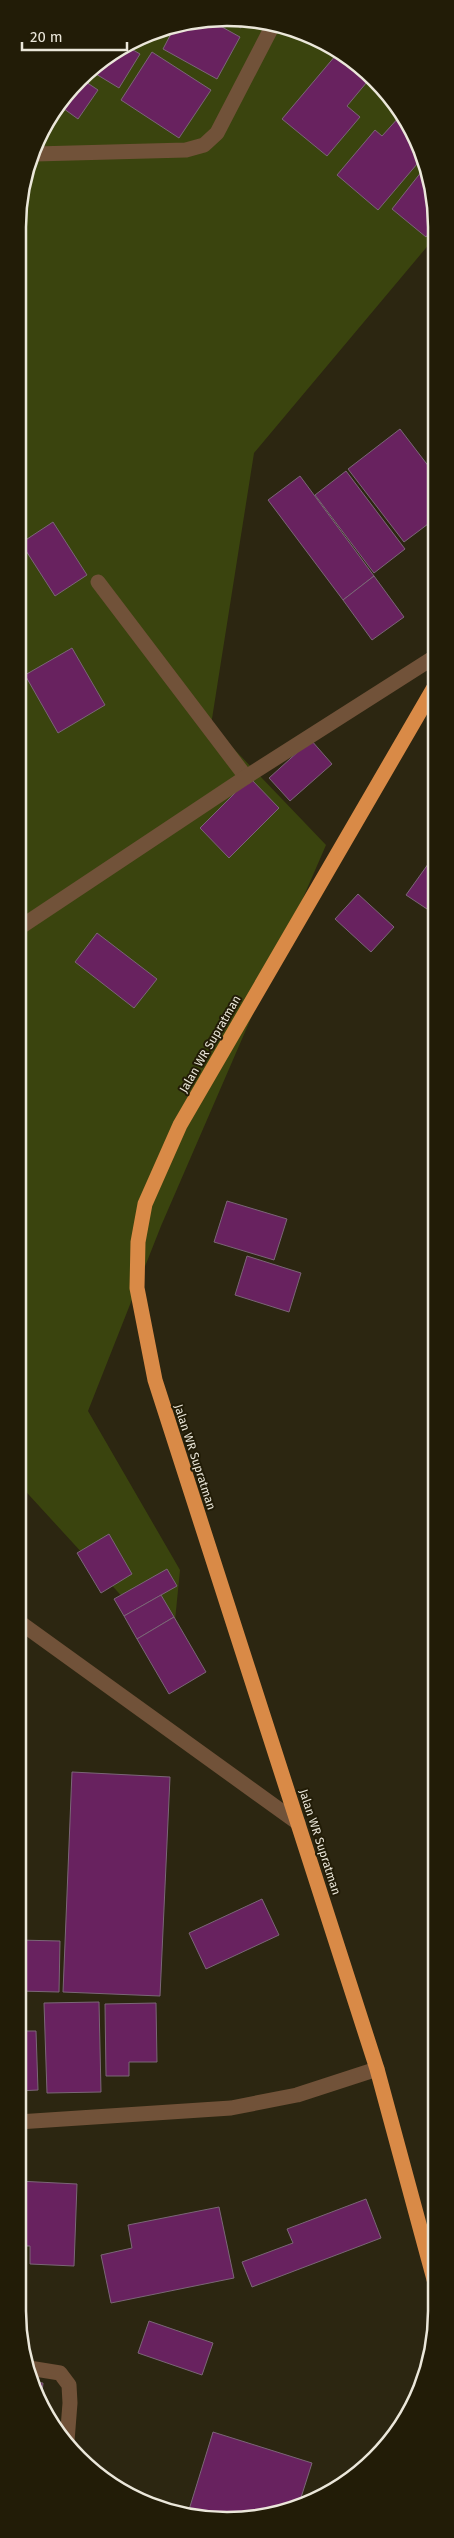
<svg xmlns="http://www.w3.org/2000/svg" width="454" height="2538" font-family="'Fira Sans',sans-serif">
<rect width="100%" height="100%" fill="#2c2611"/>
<polygon fill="#3a440e" points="254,19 320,39 375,79 420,147 436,213 436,236 254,453 211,725 326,845 161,1226 88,1411 180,1570 172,1651 18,1483 19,200 45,123 99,61 173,25"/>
<g fill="#68225f" stroke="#7b6677">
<polygon points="245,20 241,28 228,21"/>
<polygon points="213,22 240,37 217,79 163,49 176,24"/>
<polygon points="128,47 140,54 119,88 91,71 99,61"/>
<polygon points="152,52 211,90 179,138 121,100"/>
<polygon points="336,55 367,82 347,106 360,117 327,156 282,119"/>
<polygon points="83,80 98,90 78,119 60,106"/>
<polygon points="400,116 420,147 423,157 378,210 337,175 375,130 382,136"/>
<polygon points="422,171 427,175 436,213 436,224 426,237 392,209"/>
<polygon points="400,429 436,476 436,518 404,542 348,469"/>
<polygon points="346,471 405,549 374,573 315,495"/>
<polygon points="300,476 374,576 343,600 268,500"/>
<polygon points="53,522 87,575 55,596 21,543"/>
<polygon points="374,576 404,617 372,640 343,600"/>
<polygon points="72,648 105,705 58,733 25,675"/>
<polygon points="311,740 332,764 290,801 269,778"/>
<polygon points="250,778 279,808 229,858 200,828"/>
<polygon points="436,853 436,915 406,895"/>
<polygon points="358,894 394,927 371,952 335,919"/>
<polygon points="97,933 157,979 134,1008 75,962"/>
<polygon points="227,1201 287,1219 274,1260 214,1242"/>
<polygon points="247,1256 301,1273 289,1312 235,1295"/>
<polygon points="109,1534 132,1574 101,1593 77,1553"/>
<polygon points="167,1569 177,1586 124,1616 114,1599"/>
<polygon points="161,1595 174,1617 137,1639 124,1616"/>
<polygon points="174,1617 206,1672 169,1694 137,1639"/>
<polygon points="72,1772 170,1777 160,1996 63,1992"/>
<polygon points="262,1899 279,1935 206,1969 189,1933"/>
<polygon points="18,1940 60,1941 59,1992 18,1991"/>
<polygon points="99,2002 101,2092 47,2093 44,2003"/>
<polygon points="156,2003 157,2062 129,2062 129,2076 106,2076 105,2004"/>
<polygon points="18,2031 36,2031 38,2090 18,2091"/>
<polygon points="18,2181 77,2184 74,2266 30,2264 30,2246 18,2246"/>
<polygon points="366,2199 381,2238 252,2287 242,2262 293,2243 287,2229"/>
<polygon points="219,2207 234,2278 111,2303 101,2255 132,2248 128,2225"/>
<polygon points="149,2321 213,2343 202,2375 138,2353"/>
<polygon points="32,2382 43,2383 41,2402 33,2391"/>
<polygon points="213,2432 312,2463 298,2507 214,2520 188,2513"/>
</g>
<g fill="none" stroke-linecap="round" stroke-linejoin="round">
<g stroke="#715239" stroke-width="15">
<polyline points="35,154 186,150 204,145 217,133 273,25"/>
<polyline points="98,582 246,777"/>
<polyline points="19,928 246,777 436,656"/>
<polyline points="18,1621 298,1823"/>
<polyline points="18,2122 231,2108 297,2095 377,2069"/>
<polyline points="29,2368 60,2373 69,2385 70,2403 67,2441"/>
</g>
<polyline stroke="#d98a47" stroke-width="15" points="435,2283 377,2069 155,1380 137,1288 138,1242 145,1204 180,1125 436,684"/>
</g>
<g text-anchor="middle" stroke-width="4" stroke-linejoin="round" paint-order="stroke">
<g font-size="12" fill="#ebe7da" stroke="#221c07">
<text transform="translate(210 1044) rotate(-60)" y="4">Jalan WR Supratman</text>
<text transform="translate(195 1457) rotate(72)" y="4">Jalan WR Supratman</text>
<text transform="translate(320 1842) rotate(72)" y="4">Jalan WR Supratman</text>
</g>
</g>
<path d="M0 0H454V2538H0ZM227 26H227A201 201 0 0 1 428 227V2311A201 201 0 0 1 227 2512H227A201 201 0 0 1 26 2311V227A201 201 0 0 1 227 26Z" fill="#221c07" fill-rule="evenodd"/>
<path fill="none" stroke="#ebe7da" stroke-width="2.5" d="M227 26H227A201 201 0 0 1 428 227V2311A201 201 0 0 1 227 2512H227A201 201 0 0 1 26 2311V227A201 201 0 0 1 227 26Z"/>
<path d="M22 42v8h105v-8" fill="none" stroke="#ebe7da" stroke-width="2.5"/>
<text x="30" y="42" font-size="15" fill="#ebe7da" stroke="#221c07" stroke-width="4" paint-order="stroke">20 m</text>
</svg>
